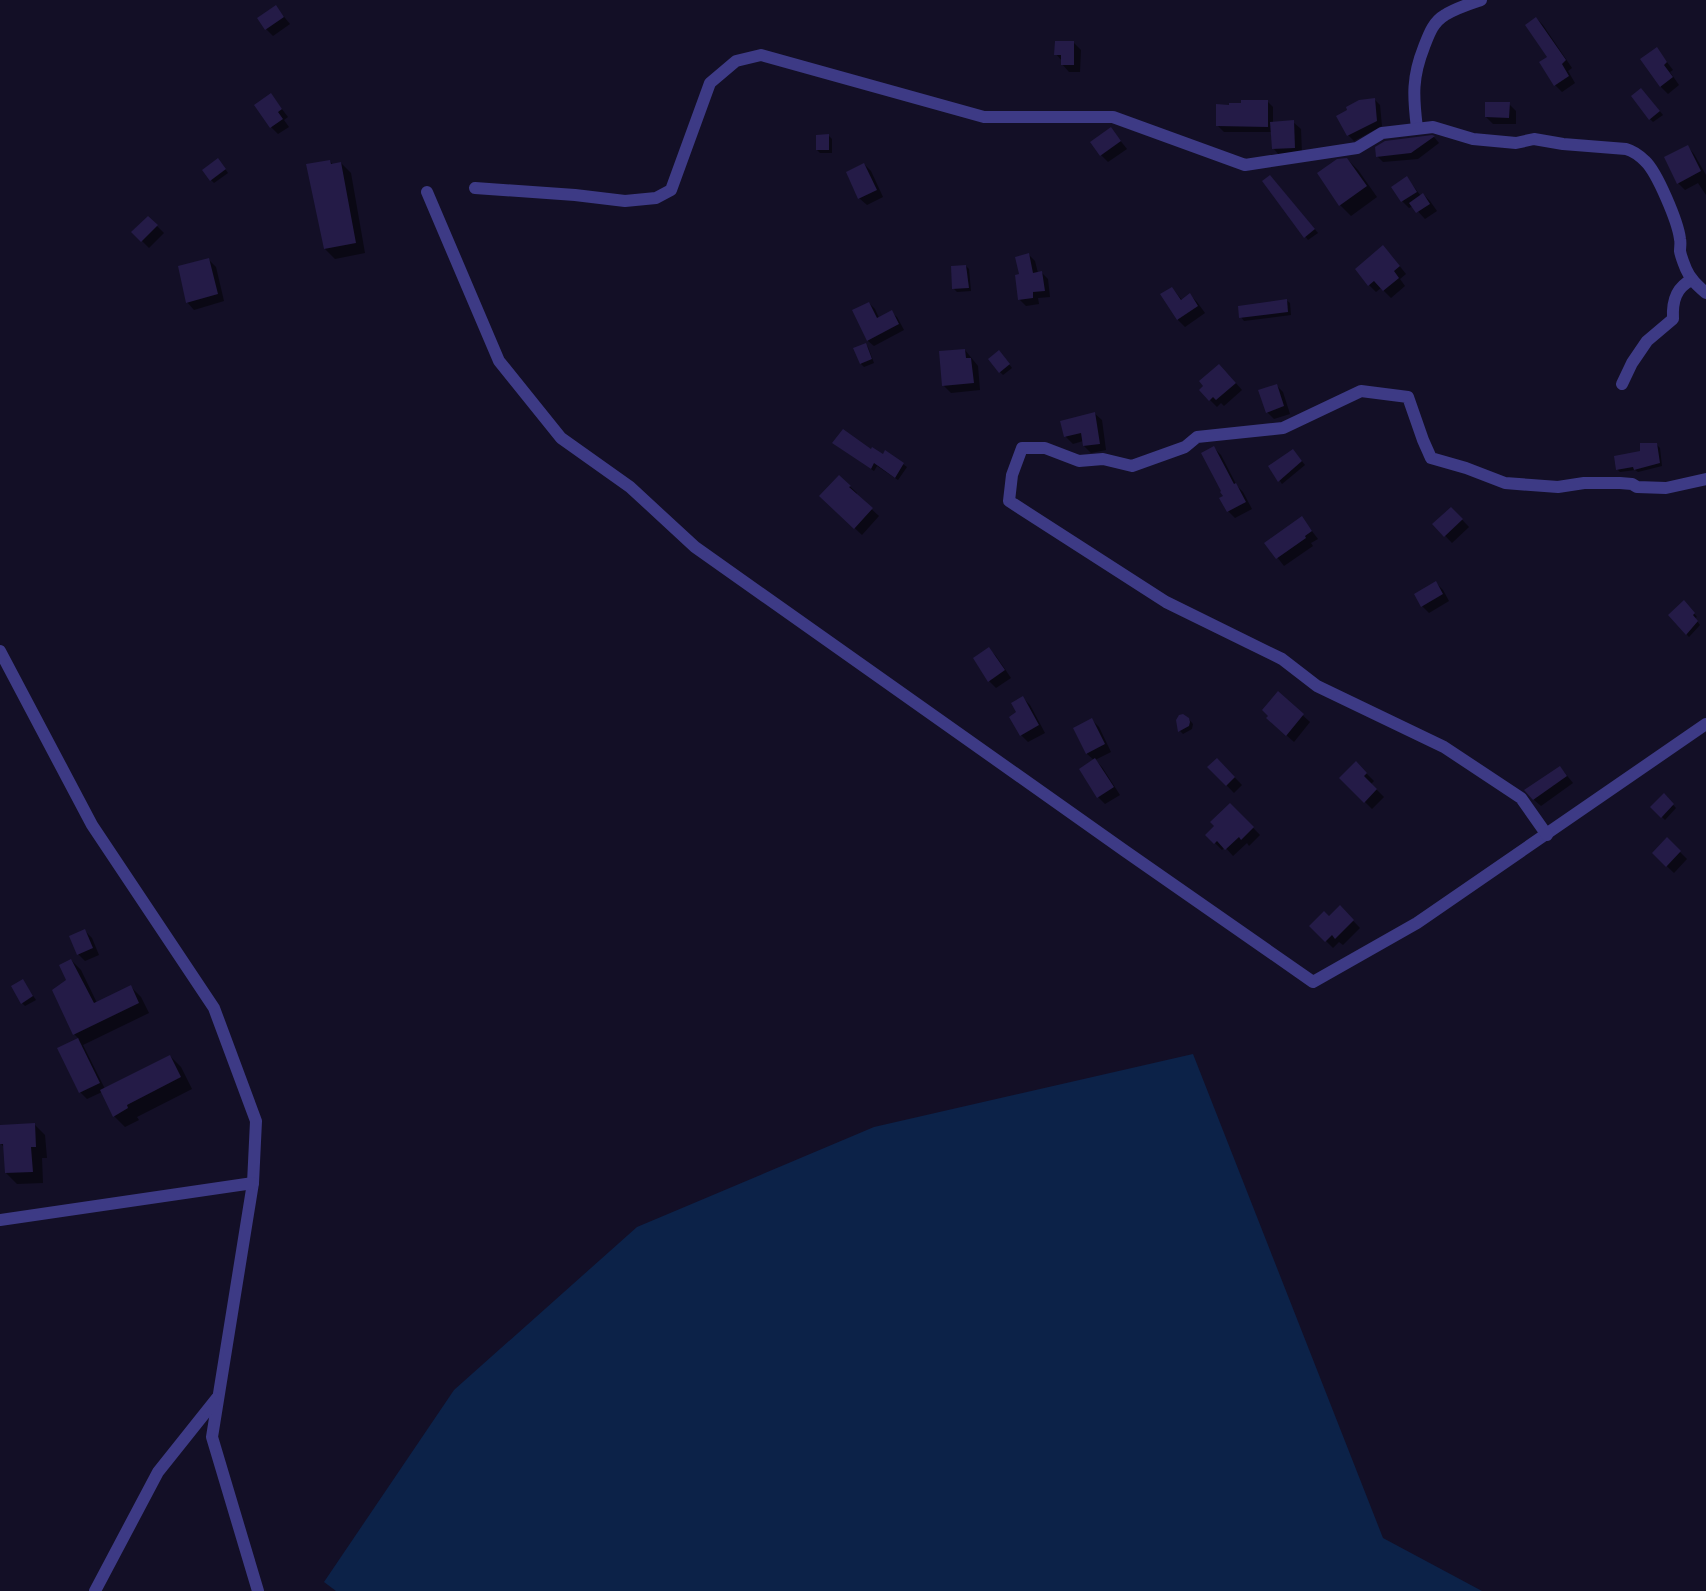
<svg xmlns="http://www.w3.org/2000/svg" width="1706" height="1591" font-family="Figtree,sans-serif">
<rect width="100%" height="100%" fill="#130f26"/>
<polygon fill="#0c2248" points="1193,1054 1383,1538 1482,1591 336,1591 324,1582 454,1390 637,1227 874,1127"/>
<g fill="#0007">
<polygon points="276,7 290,24 273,36 266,29"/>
<polygon points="1536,18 1543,25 1572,68 1568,71 1575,83 1562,92 1555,85 1540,63 1549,57"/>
<polygon points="1074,43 1081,50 1080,72 1069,72 1062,64 1062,61 1056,54"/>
<polygon points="1657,49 1673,70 1670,72 1679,85 1668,94 1661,87 1642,59"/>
<polygon points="1644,92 1663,115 1653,122 1650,119"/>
<polygon points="271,95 288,117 284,120 289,127 278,134 271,127"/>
<polygon points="1375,100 1380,105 1382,126 1354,141 1348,135 1338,116"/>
<polygon points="1267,101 1273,107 1273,123 1293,122 1301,129 1302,154 1280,156 1273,148 1272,132 1224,132 1218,126 1230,106"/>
<polygon points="1509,104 1516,111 1516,124 1493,124 1486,117"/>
<polygon points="1111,129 1127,149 1108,162 1101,155"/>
<polygon points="829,136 832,139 832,153 820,153 817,150"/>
<polygon points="1434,137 1439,143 1418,159 1383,162 1377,156 1385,142"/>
<polygon points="1687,146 1694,154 1706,175 1706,195 1698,183 1685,190 1678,183"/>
<polygon points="1347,159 1358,170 1377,197 1351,216 1340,205"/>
<polygon points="330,161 333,165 341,163 351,173 365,253 335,259 325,249"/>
<polygon points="221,163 228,173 214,183 211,180"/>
<polygon points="864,164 871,171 883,197 867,205 859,198 847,172"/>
<polygon points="1407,178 1421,196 1423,194 1430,201 1437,211 1425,219 1413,206 1409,208 1402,201"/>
<polygon points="1273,179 1318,233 1308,240 1264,181"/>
<polygon points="148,217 164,233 149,248 133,232"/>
<polygon points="1390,254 1406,274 1400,279 1405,286 1391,298 1381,288 1376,292 1369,285"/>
<polygon points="1029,255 1035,261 1038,273 1042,273 1048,279 1050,297 1038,298 1039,304 1026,306 1019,299 1021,275"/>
<polygon points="209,260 216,267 224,301 194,310 187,302"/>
<polygon points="966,266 969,269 971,291 957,292 954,289"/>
<polygon points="1172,288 1182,300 1190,295 1197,302 1205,313 1185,327 1178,320 1162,295"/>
<polygon points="1286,300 1290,303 1291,315 1244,321 1241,317"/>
<polygon points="869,303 875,309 879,318 891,312 897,317 904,330 874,346 868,341 854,311"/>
<polygon points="865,344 868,347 874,363 864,367 861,364"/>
<polygon points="965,350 978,366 980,390 951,393 944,386"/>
<polygon points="1002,355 1012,368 1003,375 1000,372"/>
<polygon points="1226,372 1242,390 1224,406 1221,403 1217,407 1210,400"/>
<polygon points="1276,385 1283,392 1290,414 1274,419 1267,412"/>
<polygon points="1094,413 1102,420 1106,450 1091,453 1084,446 1083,441 1073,444 1066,437 1062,422"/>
<polygon points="1656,444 1660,448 1662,466 1638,472 1635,470 1620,472 1617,469 1641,452"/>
<polygon points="837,446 871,451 884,455 886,452 907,467 898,480 877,466 874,471"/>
<polygon points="1214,448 1221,455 1237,486 1243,492 1252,509 1235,518 1228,511"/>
<polygon points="1296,454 1305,465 1282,484 1270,466"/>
<polygon points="839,476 857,493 856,495 879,516 862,535 821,496"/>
<polygon points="1451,508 1469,527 1452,543 1434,524"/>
<polygon points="1302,518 1318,539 1311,543 1313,546 1284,566 1266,543"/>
<polygon points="1436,583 1443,590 1449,601 1429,613 1422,606"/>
<polygon points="1684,602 1697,617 1695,618 1700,625 1689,637 1669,615"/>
<polygon points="989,649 996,656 1011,678 996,688 989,681"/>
<polygon points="1278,693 1310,722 1294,742 1275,725"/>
<polygon points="1023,698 1030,705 1045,733 1028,742 1021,735 1011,717 1018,713"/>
<polygon points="1187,717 1193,724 1192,729 1183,734 1180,731 1177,720"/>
<polygon points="1092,720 1099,727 1111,752 1095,760 1102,767 1120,795 1105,804 1098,797 1080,769 1094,760 1087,754"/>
<polygon points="1217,759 1242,785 1234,793 1209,767"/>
<polygon points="1356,763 1374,781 1371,784 1384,797 1372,809 1341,778"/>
<polygon points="1560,767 1573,783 1541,806 1533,799"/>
<polygon points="1664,795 1676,808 1665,820 1652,807"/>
<polygon points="1230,804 1260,835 1249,846 1247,843 1233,856 1225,847 1222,850 1207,835 1215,826"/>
<polygon points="1667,839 1687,859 1674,873 1653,853"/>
<polygon points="1340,907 1360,928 1343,945 1339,942 1333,948 1311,926 1329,918"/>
<polygon points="85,931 92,938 99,955 85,961 78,954"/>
<polygon points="71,960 81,970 97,1003 131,987 141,997 149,1013 83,1045 105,1089 170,1056 181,1067 192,1089 137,1117 139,1120 125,1127 114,1116 102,1092 87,1099 80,1092 59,1049 79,1039 74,1034 68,980"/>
<polygon points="23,981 36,1000 25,1006 22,1003"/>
<polygon points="34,1124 45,1135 47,1158 42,1158 43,1183 17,1184 6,1173 5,1148 0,1143 0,1126"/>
</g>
<g fill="#241b47">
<polygon points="276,5 284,17 265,30 257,18"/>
<polygon points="1536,17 1566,60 1562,64 1569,76 1554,86 1539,62 1547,57 1525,25"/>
<polygon points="1055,41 1074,41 1074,65 1061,65 1061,55 1054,55"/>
<polygon points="1657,47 1667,62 1664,65 1673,77 1660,87 1640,59"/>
<polygon points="1641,88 1660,111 1649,120 1631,96"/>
<polygon points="271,93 282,109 278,112 283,119 270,128 254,105"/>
<polygon points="1375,98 1377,121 1347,136 1336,116 1347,110 1346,107 1359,100"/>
<polygon points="1241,100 1268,100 1268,127 1216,126 1216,104 1229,105 1229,103 1241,103"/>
<polygon points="1485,102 1510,102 1509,118 1485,117"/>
<polygon points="1294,120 1295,148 1272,149 1270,122"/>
<polygon points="1111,127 1121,141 1100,156 1090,142"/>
<polygon points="829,134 829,150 816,150 816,135"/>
<polygon points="1432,135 1435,136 1411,153 1376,157 1375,147 1385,141"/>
<polygon points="1688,145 1701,171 1677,184 1664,157"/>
<polygon points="218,158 226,169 210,181 202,170"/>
<polygon points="1347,158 1367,186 1339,206 1317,173 1337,159"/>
<polygon points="330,160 331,164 341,162 356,243 324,249 306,164"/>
<polygon points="864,163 877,190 858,199 846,172"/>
<polygon points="1270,175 1315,229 1304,238 1262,181"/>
<polygon points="1407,176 1417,192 1401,202 1391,187"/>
<polygon points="1423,193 1430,204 1416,213 1409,203"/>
<polygon points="148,216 158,225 141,242 131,232"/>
<polygon points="1383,245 1400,266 1394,271 1399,278 1383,291 1374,281 1368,286 1355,269"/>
<polygon points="1029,253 1033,273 1042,271 1045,291 1033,292 1033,298 1018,300 1015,275 1019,274 1015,257"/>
<polygon points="209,258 218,294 186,303 178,266"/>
<polygon points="966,265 969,288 952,289 951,266"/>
<polygon points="1172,287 1181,300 1190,293 1198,306 1177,320 1160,294"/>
<polygon points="1287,299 1288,312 1239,318 1238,306"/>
<polygon points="869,302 877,318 892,310 899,324 867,341 852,310"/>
<polygon points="866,343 872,359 860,364 853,348"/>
<polygon points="965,349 966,358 971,358 974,383 942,386 939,351"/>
<polygon points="999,350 1010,364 999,373 988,359"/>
<polygon points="1219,364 1236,383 1216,400 1213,397 1209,401 1199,390 1203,386 1199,381"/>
<polygon points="1277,384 1284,406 1266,413 1258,390"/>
<polygon points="1095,412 1100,444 1083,446 1081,433 1064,437 1060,421"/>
<polygon points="843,429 871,449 872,447 883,454 885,450 904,463 895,478 874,463 871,469 832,443"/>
<polygon points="1640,443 1657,443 1660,463 1634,470 1633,467 1616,470 1614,456 1640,451"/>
<polygon points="1214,446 1234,484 1236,483 1246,502 1227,512 1219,498 1223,496 1220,492 1221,491 1201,453"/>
<polygon points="1293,449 1302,461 1278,482 1268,466"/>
<polygon points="839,475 851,486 849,487 873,508 854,529 819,496"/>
<polygon points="1451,507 1463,519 1444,537 1432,524"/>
<polygon points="1302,516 1312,531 1305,536 1306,538 1276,559 1264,543"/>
<polygon points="1436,581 1443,594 1421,607 1414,594"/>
<polygon points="1684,600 1695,613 1693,615 1698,621 1686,635 1668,615"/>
<polygon points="989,647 1005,670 988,682 973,658"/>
<polygon points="1278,691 1304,714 1286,736 1266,718 1268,716 1262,710"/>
<polygon points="1023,696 1039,725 1020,736 1009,717 1016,712 1011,703"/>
<polygon points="1183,714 1189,718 1190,722 1189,726 1178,732 1176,720 1179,715"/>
<polygon points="1092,718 1105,744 1086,754 1073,728"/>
<polygon points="1095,758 1114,787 1097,798 1079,769"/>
<polygon points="1217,758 1235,777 1226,786 1207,767"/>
<polygon points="1356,761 1367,773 1364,776 1377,789 1364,803 1339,778"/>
<polygon points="1560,766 1567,776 1533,800 1524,790"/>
<polygon points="1664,793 1674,804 1661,818 1650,807"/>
<polygon points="1230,803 1254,827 1241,840 1239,837 1225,850 1217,841 1214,844 1205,835 1214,826 1210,822"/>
<polygon points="1667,837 1681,851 1666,867 1652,853"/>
<polygon points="1340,905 1354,920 1335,939 1332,935 1325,942 1309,926 1324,911 1329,916"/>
<polygon points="85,929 93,948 77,955 69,936"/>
<polygon points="71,959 94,1003 131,985 139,1003 73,1035 52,990 66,980 59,965"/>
<polygon points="23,979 33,996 21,1004 11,986"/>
<polygon points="78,1038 100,1083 79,1093 57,1048"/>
<polygon points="170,1055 181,1077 127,1105 128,1108 113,1117 100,1090"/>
<polygon points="35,1123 36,1147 31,1147 33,1172 5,1173 3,1144 0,1144 0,1125"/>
</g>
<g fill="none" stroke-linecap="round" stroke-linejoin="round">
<g stroke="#3d3a85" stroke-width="12">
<path d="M1417,128c-4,-32 -5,-51 7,-81 5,-13 9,-25 21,-32 11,-7 24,-11 36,-15"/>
<path d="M475,188l100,7 50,6 31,-3 15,-8 39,-107 26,-22 25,-6 223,62h129l132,48 112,-17 25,-15 51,-6 40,12 43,4 18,-4 29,5 63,5c7,2 13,6 19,12 12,11 33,61 35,78 1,4 0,8 0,12 1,6 4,13 6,18 4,10 12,17 20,24"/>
<polyline points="427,192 499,361 561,438 630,487 695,547 1125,851 1313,982 1417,923 1706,724"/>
<path d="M1622,384l10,-21 15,-22 26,-22c-1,-18 3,-32 19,-39"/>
<polyline points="0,651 92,825 214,1008 256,1121 253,1183 212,1437 258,1591"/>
<polyline points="1547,835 1521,798 1444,747 1317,686 1282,659 1166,602 1009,501 1012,475 1022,448 1045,448 1079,461 1103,459 1132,466 1185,447 1197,437 1283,428 1361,391 1408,397 1423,440 1431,458 1466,468 1505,483 1531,485 1558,487 1584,483 1620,483 1632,484 1637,487 1666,488 1706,479"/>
<polyline points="0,1220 253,1183"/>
<polyline points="95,1591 158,1472 217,1398"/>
</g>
</g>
</svg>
